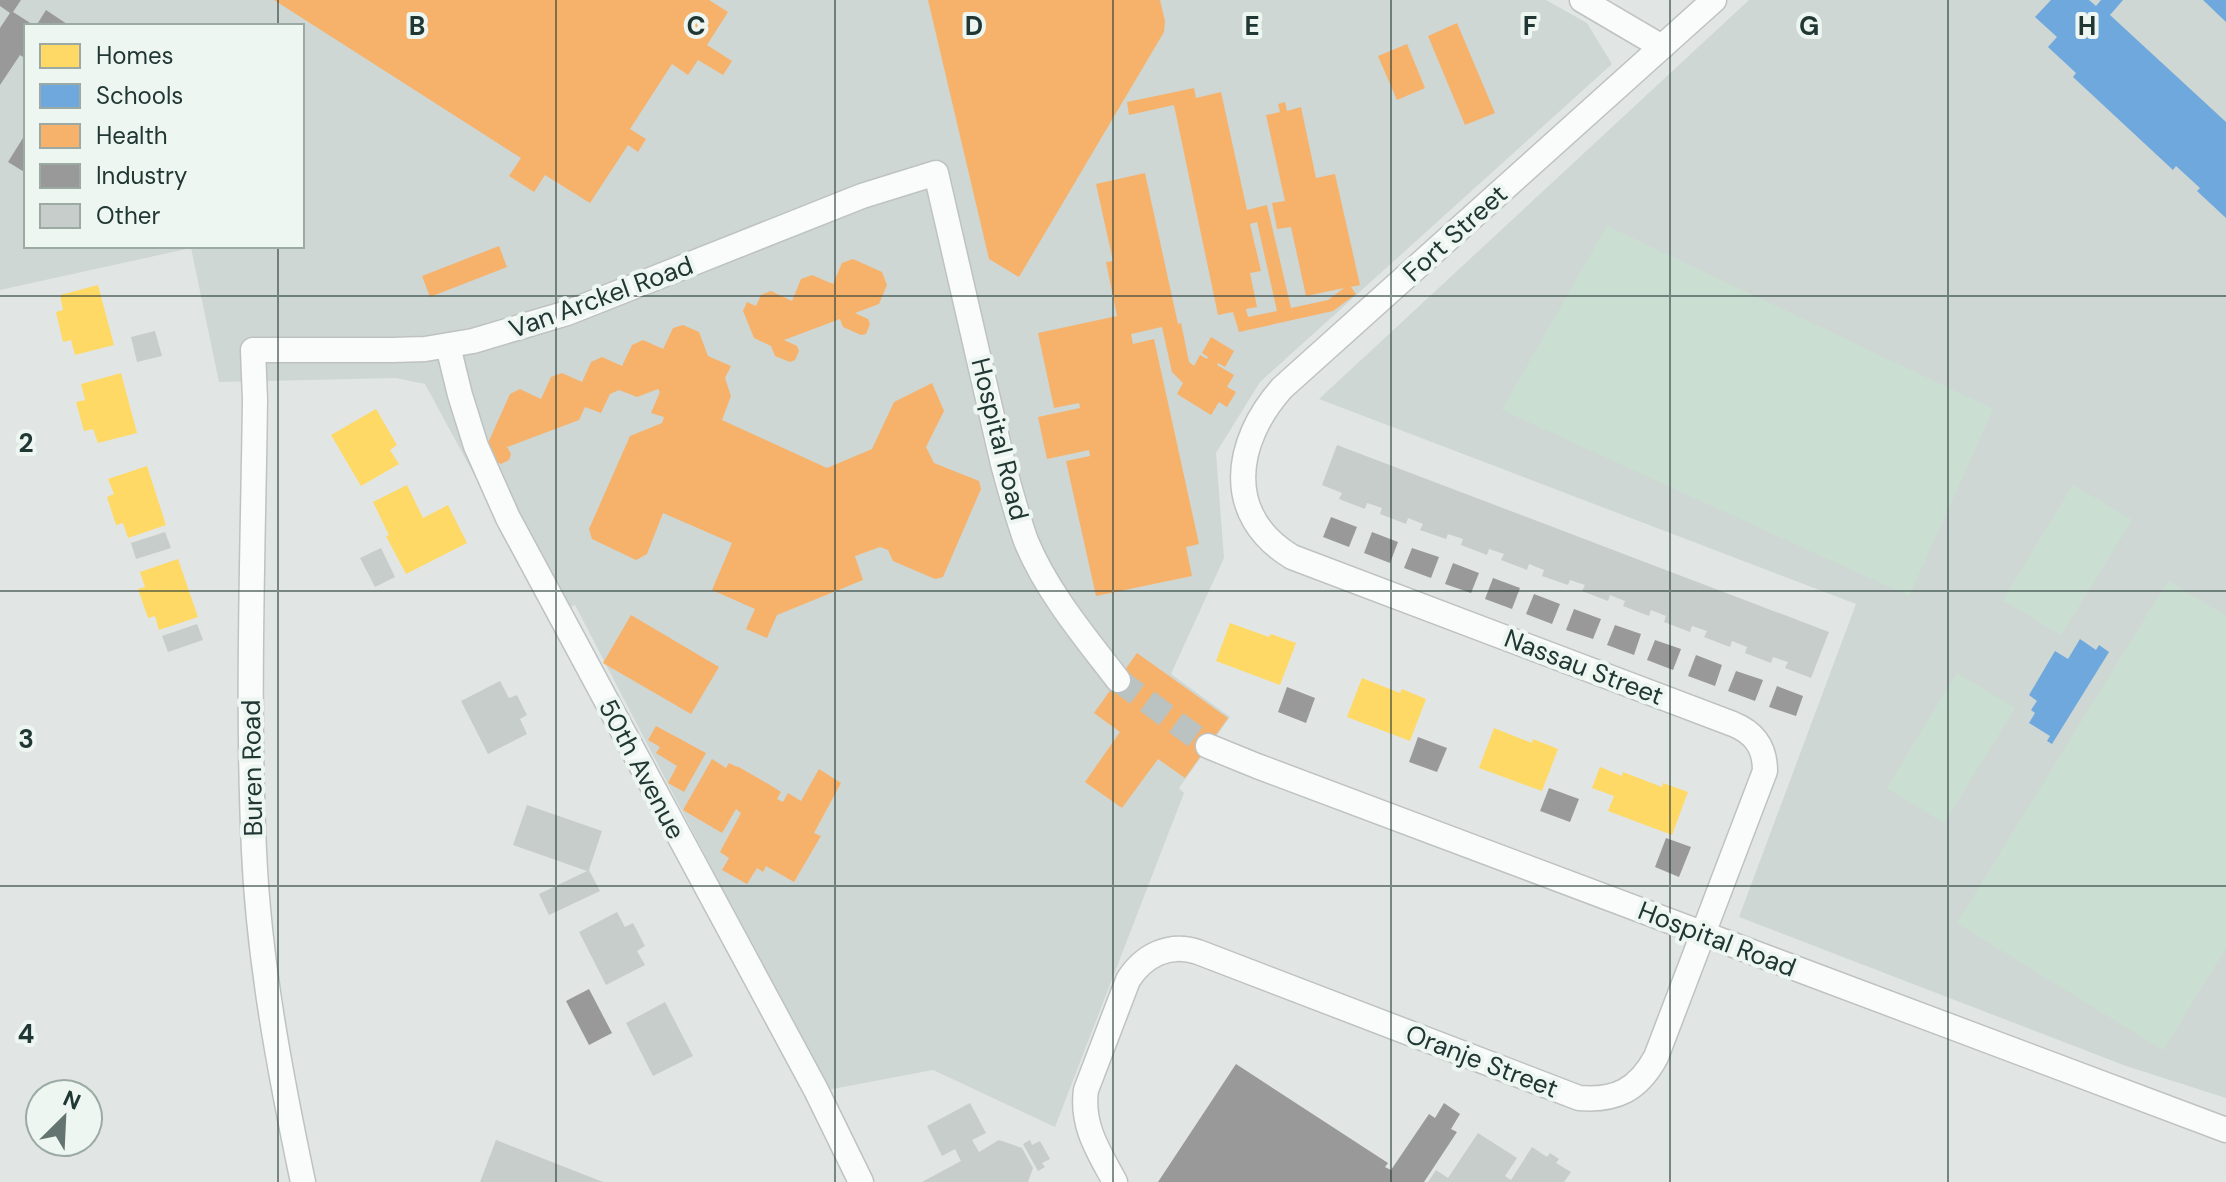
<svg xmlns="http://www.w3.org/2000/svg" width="2226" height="1182" font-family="'DM Sans',sans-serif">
<rect width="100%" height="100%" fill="#e1e6e4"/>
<g fill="#ced7d4" fill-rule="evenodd">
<path d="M0,0h1546l41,23 25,41 -352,318 -44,71 8,105 -53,116 59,43 -51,71 5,5 -129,334 -122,-57 -106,20 -252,-485 -25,10 -125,-231 -29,-6 -177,4 -28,-134 -191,42zM26,26h276v220h-276z"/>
<polygon points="1749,0 2226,0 2226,1098 2126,1066 1739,917 1856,604 1319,399"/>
</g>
<g fill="#cadfd2">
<polygon points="1607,226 1993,409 1909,596 1502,410"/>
<polygon points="2073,485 2132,520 2061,635 2003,600"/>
<polygon points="2168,581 2226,616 2226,948 2163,1050 1957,923"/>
<polygon points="1957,673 2015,708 1944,823 1887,788"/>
</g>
<g fill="#ffd966">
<polygon points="98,285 114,345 75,355 71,340 63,342 56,312 63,310 60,295"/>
<polygon points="121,373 137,433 98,443 93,429 84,431 76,402 85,400 81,384"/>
<polygon points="376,409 397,445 390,450 399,464 361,486 331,435"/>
<polygon points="147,466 166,525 128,538 123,523 116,525 107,497 114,494 108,479"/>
<polygon points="407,485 423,518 448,505 467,543 406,574 386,536 389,535 373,502"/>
<polygon points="178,559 198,617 159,630 155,616 148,618 138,589 145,587 140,572"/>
<polygon points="1230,623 1269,637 1271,634 1296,643 1280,685 1216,661"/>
<polygon points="1362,678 1400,693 1402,689 1426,699 1410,741 1347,717"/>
<polygon points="1494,728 1532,743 1533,739 1558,749 1542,791 1479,768"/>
<polygon points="1600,767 1622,776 1623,772 1662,787 1663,783 1688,792 1672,835 1608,811 1614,796 1592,788"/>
</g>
<g fill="#6fa8dc">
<polygon points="2051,0 2089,0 2096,6 2101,0 2123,0 2110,15 2226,122 2226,218 2197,191 2200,188 2176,166 2173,170 2073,77 2076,73 2048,47 2057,37 2035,17"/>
<polygon points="2203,0 2226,0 2226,22"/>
<polygon points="2080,639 2096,650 2099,645 2109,652 2052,744 2047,741 2050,736 2029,723 2035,713 2031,710 2037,701 2029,695 2055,651 2068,659"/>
</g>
<g fill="#f6b26b" fill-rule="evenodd">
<polygon points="274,0 709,0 728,12 707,45 732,61 723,75 698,60 688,75 672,64 630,129 646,139 638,152 628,145 590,203 545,175 534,192 509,176 521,158"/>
<polygon points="928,0 1160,0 1165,21 1164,32 1019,277 989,259"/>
<polygon points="1457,23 1495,113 1465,125 1428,36"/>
<polygon points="1407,44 1425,88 1397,100 1378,56"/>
<path d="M1194,88l2,10 25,-6 26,118 20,-5 24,103 37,-8 16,-12 -38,8 -15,-69 -14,2 -5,-26 13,-2 -19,-86 14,-3 -2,-8 7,-2 2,9 14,-4 15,71 19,-4 25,111 -9,2 5,7 -23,17 -94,21 -6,-20 -15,3 -44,-210 -45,10 -2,-13zM1257,222l20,89 -29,6 -2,-8 11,-2 -7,-34 11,-2 -11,-47z"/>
<polygon points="1145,173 1178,324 1181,323 1189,362 1194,366 1200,355 1207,359 1208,357 1202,353 1211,337 1234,351 1225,367 1218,363 1217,365 1234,375 1227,387 1236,392 1227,407 1219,402 1211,415 1177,394 1183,383 1172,372 1162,327 1131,334 1133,344 1154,339 1199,544 1186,547 1192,576 1096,596 1066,461 1090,456 1089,450 1047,459 1038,417 1080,408 1079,403 1054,408 1038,333 1117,316 1106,262 1113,261 1096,184"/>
<polygon points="499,246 507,267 430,297 422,276"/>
<polygon points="853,259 882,272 887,285 879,304 855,313 868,319 870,324 866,334 861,335 843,327 840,319 784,340 797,346 799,351 795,360 790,362 775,356 771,346 754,338 743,311 747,302 756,306 761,295 771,291 792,301 801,279 812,275 833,284 842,263"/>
<polygon points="683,325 699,332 708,356 731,366 725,378 731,396 722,420 827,468 872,449 894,402 932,383 944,411 926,447 934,463 979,481 981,489 943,577 935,579 893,561 888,550 880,547 855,556 863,580 777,615 767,638 746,629 755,609 712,590 732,543 663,513 647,554 636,560 592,539 589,529 630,436 662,423 664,417 651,413 660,392 658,389 637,397 619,390 610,394 601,413 585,407 579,420 507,447 511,454 509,460 501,464 495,461 488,443 510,394 520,389 541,399 551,377 562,373 582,382 591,362 602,357 622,366 632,345 643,340 663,349 673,328"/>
<polygon points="631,615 719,667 691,714 603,663"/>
<polygon points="1137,653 1228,718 1185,778 1158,759 1122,808 1085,782 1120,732 1094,713"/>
<polygon points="656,726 706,753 684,792 668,783 677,766 656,753 660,747 648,740"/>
<polygon points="712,759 726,768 729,763 737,767 737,766 770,785 781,792 777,799 783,802 788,793 801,801 819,769 841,783 814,833 821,836 794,882 766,866 763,872 757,868 747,884 722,870 729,858 720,852 741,813 736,809 722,833 683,810"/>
</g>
<g fill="#999">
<polygon points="0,0 21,0 13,12 35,26 26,26 26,59 20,55 0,85 0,28 10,13 0,6"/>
<polygon points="46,10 70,26 36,26"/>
<polygon points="26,133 26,173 8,162"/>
<polygon points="1331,517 1357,527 1349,547 1323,537"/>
<polygon points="1372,532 1398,542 1390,563 1364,553"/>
<polygon points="1412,548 1439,557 1431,578 1404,568"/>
<polygon points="1453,563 1479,573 1471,593 1445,584"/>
<polygon points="1493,578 1520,588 1512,609 1485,599"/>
<polygon points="1534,594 1560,604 1552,624 1526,614"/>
<polygon points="1574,609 1601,619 1593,639 1566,630"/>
<polygon points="1615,625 1641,634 1634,655 1607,645"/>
<polygon points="1655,640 1681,649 1673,670 1647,660"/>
<polygon points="1696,655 1722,665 1715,686 1688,676"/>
<polygon points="1736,671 1763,680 1755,701 1728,691"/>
<polygon points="1777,686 1803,696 1796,716 1769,707"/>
<polygon points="1287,687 1315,698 1306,723 1278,712"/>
<polygon points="1418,737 1447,748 1437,772 1409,762"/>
<polygon points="1549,788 1579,799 1570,822 1540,811"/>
<polygon points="1666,838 1691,847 1679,877 1655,867"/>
<polygon points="589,989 612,1033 589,1045 566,1001"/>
<polygon points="1236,1064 1388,1163 1385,1167 1391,1170 1429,1114 1435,1118 1444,1103 1460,1114 1451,1129 1457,1132 1424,1182 1158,1182"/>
</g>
<g fill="#c7cdcb">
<polygon points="155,331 162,356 137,362 131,337"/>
<polygon points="1337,445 1829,632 1811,678 1785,668 1788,662 1773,657 1771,663 1745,653 1747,647 1732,641 1730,647 1704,637 1707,631 1692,626 1690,632 1664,622 1666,616 1651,610 1649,616 1623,606 1625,601 1610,595 1608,601 1582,591 1585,585 1570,580 1568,585 1542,576 1544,570 1529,564 1527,570 1501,560 1504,554 1489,549 1487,555 1461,545 1463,539 1448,534 1446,539 1420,530 1423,524 1408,518 1406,524 1380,514 1382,508 1367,503 1365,509 1339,499 1342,493 1322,485"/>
<polygon points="165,532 171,548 136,559 131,543"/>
<polygon points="381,548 395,577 375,587 360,558"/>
<polygon points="197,624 203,640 168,652 162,636"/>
<polygon points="500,681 509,698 517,695 527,715 520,719 527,734 488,754 461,701"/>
<polygon points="527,805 602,831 589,870 600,891 549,915 539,894 587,871 513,845"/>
<polygon points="617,912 625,927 633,923 645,946 637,951 645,965 606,985 579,932"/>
<polygon points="665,1002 693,1056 653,1076 626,1023"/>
<polygon points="970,1103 986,1133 972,1140 979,1152 999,1140 1022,1148 1033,1168 1028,1182 922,1182 961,1161 955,1149 942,1156 927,1126"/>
<polygon points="1478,1133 1517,1158 1505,1176 1511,1180 1532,1147 1547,1157 1550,1153 1559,1159 1556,1163 1571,1172 1564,1182 1428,1182 1436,1170 1448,1178"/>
<polygon points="496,1140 603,1182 480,1182"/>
<polygon points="1030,1140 1032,1145 1040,1141 1050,1159 1042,1163 1045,1167 1038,1171 1023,1144"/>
</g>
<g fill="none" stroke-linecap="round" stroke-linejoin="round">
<polyline stroke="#bac3c1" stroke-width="24" stroke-dasharray="24 12" stroke-linecap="butt" points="1118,680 1208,746"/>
<g stroke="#bec3c1" stroke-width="27">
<g id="minor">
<polyline points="1582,0 1662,47"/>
<polyline points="448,346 460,395 476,446 508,518 816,1090 861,1182"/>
<polyline points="1208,746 1257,766 2226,1130"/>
<path d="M303,1182c-23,-109 -44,-220 -49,-331 -7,-150 -1,-301 1,-451l-2,-50h140l32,-1 48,-8 94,-28 295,-117 74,-23 67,291c7,25 14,52 23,77 21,51 59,96 92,139"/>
<path d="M1115,1182c-16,-30 -34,-56 -29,-92l42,-110c15,-24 41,-38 70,-28l381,146c37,3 59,-8 77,-41l109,-286c0,-24 -10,-38 -32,-47l-441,-167c-69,-42 -58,-115 -10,-169l432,-388"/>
</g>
</g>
<use href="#minor" stroke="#fafbfb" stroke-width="24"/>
</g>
<path fill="none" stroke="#203733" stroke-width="2" stroke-opacity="0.55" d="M278,0v26M556,0v1182M835,0v1182M1113,0v1182M1391,0v1182M1670,0v1182M1948,0v1182M278,246v936M0,296h2226M0,591h2226M0,886h2226"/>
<g text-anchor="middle" stroke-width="8" stroke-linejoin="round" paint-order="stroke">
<g font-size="26" fill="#203733" stroke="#eef6f2">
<text transform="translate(1455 233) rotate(-42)" y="9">Fort Street</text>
<text transform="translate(601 297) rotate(-20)" y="9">Van Arckel Road</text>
<text transform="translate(1000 439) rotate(76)" y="9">Hospital Road</text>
<text transform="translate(1584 667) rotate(21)" y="9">Nassau Street</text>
<text transform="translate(252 768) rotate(-91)" y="9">Buren Road</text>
<text transform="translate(642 769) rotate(62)" y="9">50th Avenue</text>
<text transform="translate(1717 939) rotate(21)" y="9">Hospital Road</text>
<text transform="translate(1482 1061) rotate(21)" y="9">Oranje Street</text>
</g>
</g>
<g font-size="26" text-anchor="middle" font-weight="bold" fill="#203733" stroke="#eef6f2" stroke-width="8" stroke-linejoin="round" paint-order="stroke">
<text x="417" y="35">B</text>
<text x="696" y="35">C</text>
<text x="974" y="35">D</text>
<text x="1252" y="35">E</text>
<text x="1530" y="35">F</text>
<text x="1809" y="35">G</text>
<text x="2087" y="35">H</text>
<text x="26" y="452">2</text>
<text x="26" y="748">3</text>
<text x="26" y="1043">4</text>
</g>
<rect x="24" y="24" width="280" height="224" fill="#eef6f2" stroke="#9caaa6" stroke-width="2"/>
<rect x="40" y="44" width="40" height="24" fill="#ffd966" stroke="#9caaa6" stroke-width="2"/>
<text x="96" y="64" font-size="24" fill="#203733">Homes</text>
<rect x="40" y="84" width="40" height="24" fill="#6fa8dc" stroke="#9caaa6" stroke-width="2"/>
<text x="96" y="104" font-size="24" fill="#203733">Schools</text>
<rect x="40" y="124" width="40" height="24" fill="#f6b26b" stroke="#9caaa6" stroke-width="2"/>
<text x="96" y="144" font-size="24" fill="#203733">Health</text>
<rect x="40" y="164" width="40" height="24" fill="#999999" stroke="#9caaa6" stroke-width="2"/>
<text x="96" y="184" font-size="24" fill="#203733">Industry</text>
<rect x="40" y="204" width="40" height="24" fill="#c7cdcb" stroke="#9caaa6" stroke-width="2"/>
<text x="96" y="224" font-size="24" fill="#203733">Other</text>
<g transform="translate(64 1118) rotate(24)"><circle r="38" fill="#eef6f2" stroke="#9caaa6" stroke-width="2"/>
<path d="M0-6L14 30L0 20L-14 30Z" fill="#647471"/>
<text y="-12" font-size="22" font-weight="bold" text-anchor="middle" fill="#203733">N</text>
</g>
</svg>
